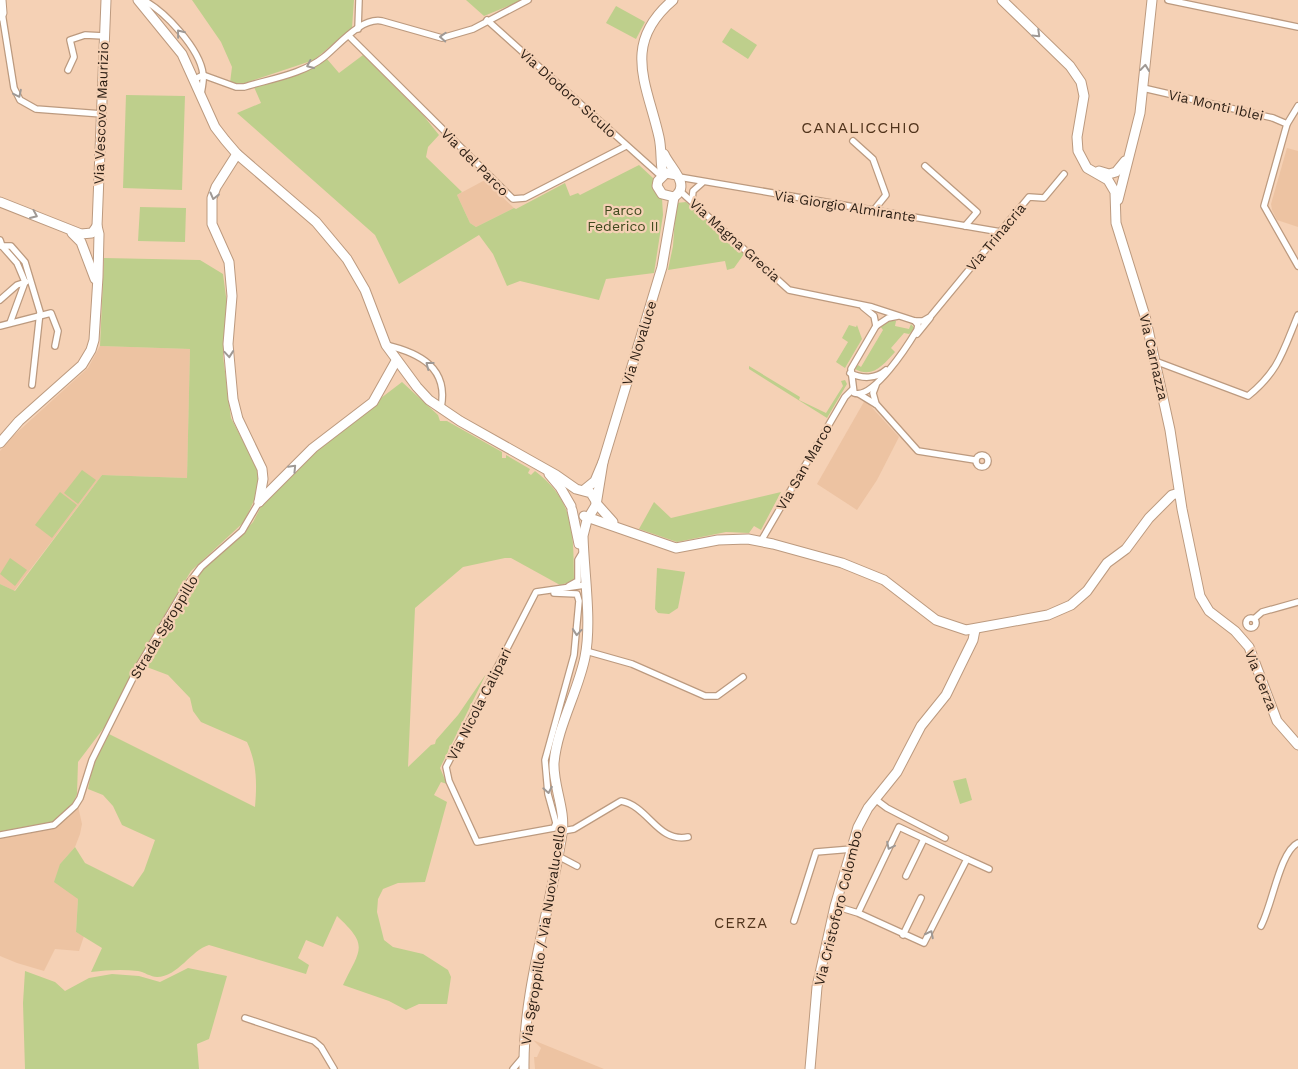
<svg xmlns="http://www.w3.org/2000/svg" width="1298" height="1069" font-family="'Work Sans',sans-serif">
<rect width="100%" height="100%" fill="#f5d1b5"/>
<g fill="#edc3a2">
<polygon points="1287,148 1298,151 1298,227 1277,220 1272,210 1271,204"/>
<polygon points="485,180 514,208 476,227 470,223 457,195"/>
<polygon points="100,346 190,349 187,478 102,475 14,591 0,584 0,451 12,437 88,368"/>
<polygon points="865,400 899,437 877,480 857,510 817,484"/>
<polygon points="78,806 82,824 80,834 75,847 60,864 78,899 76,932 84,936 79,951 55,949 44,971 17,963 0,956 0,837 57,827"/>
<polygon points="533,1040 604,1069 535,1069 534,1057 537,1057 541,1048"/>
</g>
<g fill="#becf8c">
<polygon points="192,0 354,0 352,28 314,60 239,85 230,83 232,67 221,42"/>
<polygon points="466,0 523,0 484,16"/>
<polygon points="616,6 645,22 636,39 606,23"/>
<polygon points="731,28 757,45 748,59 722,42"/>
<polygon points="363,55 423,115 439,135 428,147 426,157 462,192 457,195 470,223 476,227 514,208 516,209 565,183 570,196 578,193 580,195 639,165 653,178 654,190 662,198 663,215 654,273 606,279 599,300 520,281 507,286 493,254 479,235 399,284 375,235 237,113 261,103 254,87 311,69 327,59 339,73"/>
<polygon points="126,95 185,96 182,190 123,188"/>
<polygon points="686,202 744,254 734,268 727,270 725,261 668,270 673,246 676,203"/>
<polygon points="140,207 186,208 185,242 138,241"/>
<polygon points="104,258 200,260 223,274 227,304 223,356 231,418 260,473 257,494 244,522 191,571 185,581 148,643 106,725 78,762 77,794 73,804 53,823 0,833 0,584 15,591 102,475 187,478 190,349 100,346"/>
<path d="M892,320l4,1 -1,5 14,3 2,-5 4,5 -6,5 -5,-1 -13,15 4,4c-11,12 -22,27 -40,17l3,-4 3,2 22,-37 -3,-4z"/>
<polygon points="849,325 856,327 857,325 862,339 845,368 836,362 848,342 842,338"/>
<polygon points="749,366 800,397 799,400 826,413 843,386 841,381 845,380 847,384 827,418 749,369"/>
<path d="M402,382l36,33 2,6h7l55,31v6h4v-3l24,14 -2,4 3,2 4,-4c41,31 38,63 39,110l-14,4 -49,-27h-6l-42,9 -48,41 -7,159 23,-22 4,-1 1,-4 22,-25 28,-41 -46,94 7,16 -6,-2 -7,13 13,7 -22,80 -27,1 -15,6 -5,10 -1,13 7,28 9,7 30,7 25,16 3,7 -4,27h-28l-13,6 -17,-9 -46,-16c18,-37 26,-39 -6,-69l-14,31 -17,-7 -8,18 11,7 -3,9 -97,-29c-18,5 -31,32 -52,32 -6,0 -13,-5 -19,-6 -16,-2 -31,-1 -47,1l11,-24 -26,-16 2,-33 -24,-17 6,-18 15,-17 10,16 48,24 11,-16 11,-31 -33,-15 -9,-19 -10,-11 -15,-6 5,-24 16,-31 146,73c2,-24 2,-43 -8,-65l-46,-20 -8,-11 -3,-13 -22,-23 -24,-9 2,-5 41,-71 19,-24 31,-26 16,-18 10,-19 63,-63z"/>
<polygon points="82,470 96,480 78,504 64,493"/>
<polygon points="60,492 77,505 52,538 35,525"/>
<polygon points="781,492 761,530 754,526 749,533 726,532 677,542 639,529 654,502 671,518"/>
<polygon points="10,558 27,570 15,586 0,574"/>
<polygon points="657,568 685,572 678,608 669,614 658,613 655,609"/>
<polygon points="966,778 972,800 960,804 953,781"/>
<polygon points="188,968 227,976 209,1039 197,1044 199,1069 25,1069 23,1003 25,971 55,982 65,991 89,978 112,974 139,976 160,982"/>
</g>
<g fill="none" stroke-linecap="round" stroke-linejoin="round">
<g stroke="#bc9a7f" stroke-width="8">
<g id="street">
<path d="M143,0c22,11 57,49 60,74 1,6 -1,14 -2,20"/>
<polyline points="1168,0 1298,27"/>
<polyline points="2,13 14,88 20,100 36,109 102,114"/>
<polyline points="487,20 661,176"/>
<polyline points="358,29 359,0"/>
<polyline points="349,36 513,199 525,198 626,146"/>
<polyline points="68,70 74,57 70,40 85,35 104,36"/>
<path d="M195,79l8,-4 33,12h8c26,-8 59,-13 80,-30 15,-12 37,-40 58,-36l60,17 31,-9 55,-29"/>
<polyline points="1143,88 1273,118 1287,124"/>
<polyline points="1298,106 1287,124 1264,206 1298,266"/>
<polyline points="853,141 873,159 886,195 873,211"/>
<polyline points="925,166 977,212 965,226"/>
<polyline points="679,177 1001,232"/>
<path d="M680,191l109,99 83,17 43,14 3,4 -1,5c-9,15 -44,70 -63,63l-3,-24 25,-43 12,-8 10,-2"/>
<polyline points="692,200 693,191 702,183"/>
<polyline points="0,240 2,246 17,263 25,282 10,323"/>
<polyline points="0,246 11,246 25,262 40,312 32,385"/>
<polyline points="0,300 17,285 26,282"/>
<polyline points="863,307 874,316 876,326"/>
<polyline points="915,321 923,321 930,317 1029,197 1044,198 1064,174"/>
<polyline points="0,326 51,313 58,331 55,346"/>
<polyline points="917,334 930,318"/>
<path d="M386,345c34,8 63,23 55,63"/>
<path d="M1155,361l93,35c31,-25 35,-45 50,-81"/>
<path d="M850,373c12,6 26,6 36,-3"/>
<polyline points="876,385 873,393 876,404"/>
<polyline points="859,394 877,405 918,451 975,460"/>
<circle cx="982" cy="461" r="6"/>
<polyline points="761,541 845,397 852,390"/>
<polyline points="569,586 578,581 578,560 581,555"/>
<polyline points="554,593 577,594 579,601 574,655 545,760 548,794 556,823"/>
<circle cx="1251" cy="623" r="5"/>
<polyline points="1254,619 1262,612 1298,602"/>
<polyline points="586,651 632,664 705,696 717,696 743,677"/>
<polyline points="875,799 887,808 945,838"/>
<polyline points="563,823 556,823 554,828 477,842 449,781 446,767 536,592 585,585"/>
<path d="M563,831l11,-2 47,-28c28,5 36,42 67,36"/>
<polyline points="0,835 54,825 75,806 80,798 92,760 140,664 185,588 201,567 242,531 259,502"/>
<polyline points="558,856 577,866"/>
<polyline points="967,859 989,869"/>
<polyline points="906,876 924,839"/>
<polyline points="835,906 858,913 924,943 967,859 899,827 858,913"/>
<polyline points="794,921 816,852 852,849"/>
<path d="M1261,926c11,-20 19,-75 37,-83"/>
<polyline points="903,935 921,898"/>
<polyline points="245,1018 314,1041 321,1047 334,1069"/>
<polyline points="513,1069 524,1056"/>
</g>
</g>
<g stroke="#bc9a7f" stroke-width="11">
<g id="secondary">
<polyline points="138,0 182,54 215,127 225,140 237,154 316,222 347,259 365,290 386,345 417,387 429,400 460,421 556,475 576,489 591,493 596,501"/>
<polyline points="1002,0 1070,66 1081,82 1084,96 1077,137 1078,151 1087,168 1108,180 1115,192 1116,223 1145,316 1170,430 1182,509 1200,596 1209,611 1235,631 1249,647 1277,721 1298,745"/>
<polyline points="0,16 2,13 1,0"/>
<polyline points="237,154 216,187 212,198 212,224 229,262 232,296 228,344 233,399 238,419 262,469 263,479 259,502"/>
<path d="M664,154c6,14 28,31 10,43l-12,-3 -5,-8 1,-5 8,-8 11,2"/>
<polyline points="1099,171 1109,174 1116,172 1125,161"/>
<path d="M663,175c-3,-12 -1,-25 -4,-38 -12,-53 -38,-93 14,-137"/>
<polyline points="1118,200 1140,113 1152,0"/>
<polyline points="0,202 81,234 92,233 97,226"/>
<polyline points="72,233 81,242 95,279"/>
<polyline points="0,443 19,421 82,365 91,350 94,340 98,277 99,234 97,226 106,0"/>
<polyline points="549,474 560,487 571,506"/>
<polyline points="584,490 595,481 603,462 662,267 674,197"/>
<polyline points="259,502 313,448 373,402 396,361"/>
<polyline points="596,503 613,522"/>
<polyline points="572,510 579,544"/>
<polyline points="584,516 676,548 718,540 748,539 773,544 842,563 884,580 936,620 966,630 1048,615 1071,605 1087,591 1107,563 1126,549 1149,518 1172,495 1179,493"/>
<path d="M524,1069c-1,-80 26,-157 38,-235 4,-24 -9,-48 -8,-71 3,-36 24,-71 31,-106 7,-35 -1,-84 -2,-121l4,-16 9,-15 7,-43"/>
<polyline points="810,1069 817,987 835,906 858,827 868,808 897,772 921,726 946,695 973,640 975,630"/>
</g>
</g>
<use href="#street" stroke="#fff" stroke-width="5.5"/>
<use href="#secondary" stroke="#fff" stroke-width="9"/>
</g>
<defs><path id="oneway-chevron" d="M-2-3.5L2.5 0L-2 3.5" fill="none" stroke-width="1.6" stroke-linecap="round" stroke-linejoin="round" transform="scale(1.25)"/></defs>
<g stroke="#9f9995">
<use href="#oneway-chevron" transform="translate(180 33) rotate(-129)"/>
<use href="#oneway-chevron" transform="translate(1037 34) rotate(44)"/>
<use href="#oneway-chevron" transform="translate(443 37) rotate(-177)"/>
<use href="#oneway-chevron" transform="translate(310 65) rotate(155)"/>
<use href="#oneway-chevron" transform="translate(1145 68) rotate(-84)"/>
<use href="#oneway-chevron" transform="translate(18 94) rotate(64)"/>
<use href="#oneway-chevron" transform="translate(214 196) rotate(104)"/>
<use href="#oneway-chevron" transform="translate(34 215) rotate(24)"/>
<use href="#oneway-chevron" transform="translate(229 354) rotate(85)"/>
<use href="#oneway-chevron" transform="translate(429 365) rotate(-142)"/>
<use href="#oneway-chevron" transform="translate(293 468) rotate(-46)"/>
<use href="#oneway-chevron" transform="translate(577 632) rotate(95)"/>
<use href="#oneway-chevron" transform="translate(548 790) rotate(80)"/>
<use href="#oneway-chevron" transform="translate(890 846) rotate(116)"/>
<use href="#oneway-chevron" transform="translate(930 934) rotate(-63)"/>
</g>
<g text-anchor="middle" stroke-width="4.5" stroke-linejoin="round" paint-order="stroke">
<g font-size="14" fill="#2a1d13" stroke="#f5d1b5">
<text transform="translate(568 93) rotate(42)" y="5">Via Diodoro Siculo</text>
<text transform="translate(1216 105) rotate(13)" y="5">Via Monti Iblei</text>
<text transform="translate(101 113) rotate(-88)" y="5">Via Vescovo Maurizio</text>
<text transform="translate(475 162) rotate(45)" y="5">Via del Parco</text>
<text transform="translate(845 206) rotate(9)" y="5">Via Giorgio Almirante</text>
<text transform="translate(996 237) rotate(-50)" y="5">Via Trinacria</text>
<text transform="translate(735 240) rotate(42)" y="5">Via Magna Grecia</text>
<text transform="translate(639 343) rotate(-73)" y="5">Via Novaluce</text>
<text transform="translate(1154 357) rotate(77)" y="5">Via Carnazza</text>
<text transform="translate(804 467) rotate(-60)" y="5">Via San Marco</text>
<text transform="translate(164 627) rotate(-59)" y="5">Strada Sgroppillo</text>
<text transform="translate(1261 680) rotate(68)" y="5">Via Cerza</text>
<text transform="translate(479 704) rotate(-63)" y="5">Via Nicola Calipari</text>
<text transform="translate(838 908) rotate(-76)" y="5">Via Cristoforo Colombo</text>
<text transform="translate(543 935) rotate(-81)" y="5">Via Sgroppillo / Via Nuovalucello</text>
</g>
<g font-size="14" fill="#404a1e" stroke="#f5d1b5">
<text x="623" y="215">Parco<tspan x="623" dy="16">Federico II</tspan></text>
</g>
<g font-size="15" letter-spacing="1" fill="#51341c" stroke="#f5d1b5">
<text x="741" y="928">CERZA</text>
</g>
<g font-size="16" letter-spacing="1" fill="#51341c" stroke="#f5d1b5">
<text x="861" y="133">CANALICCHIO</text>
</g>
</g>
</svg>
